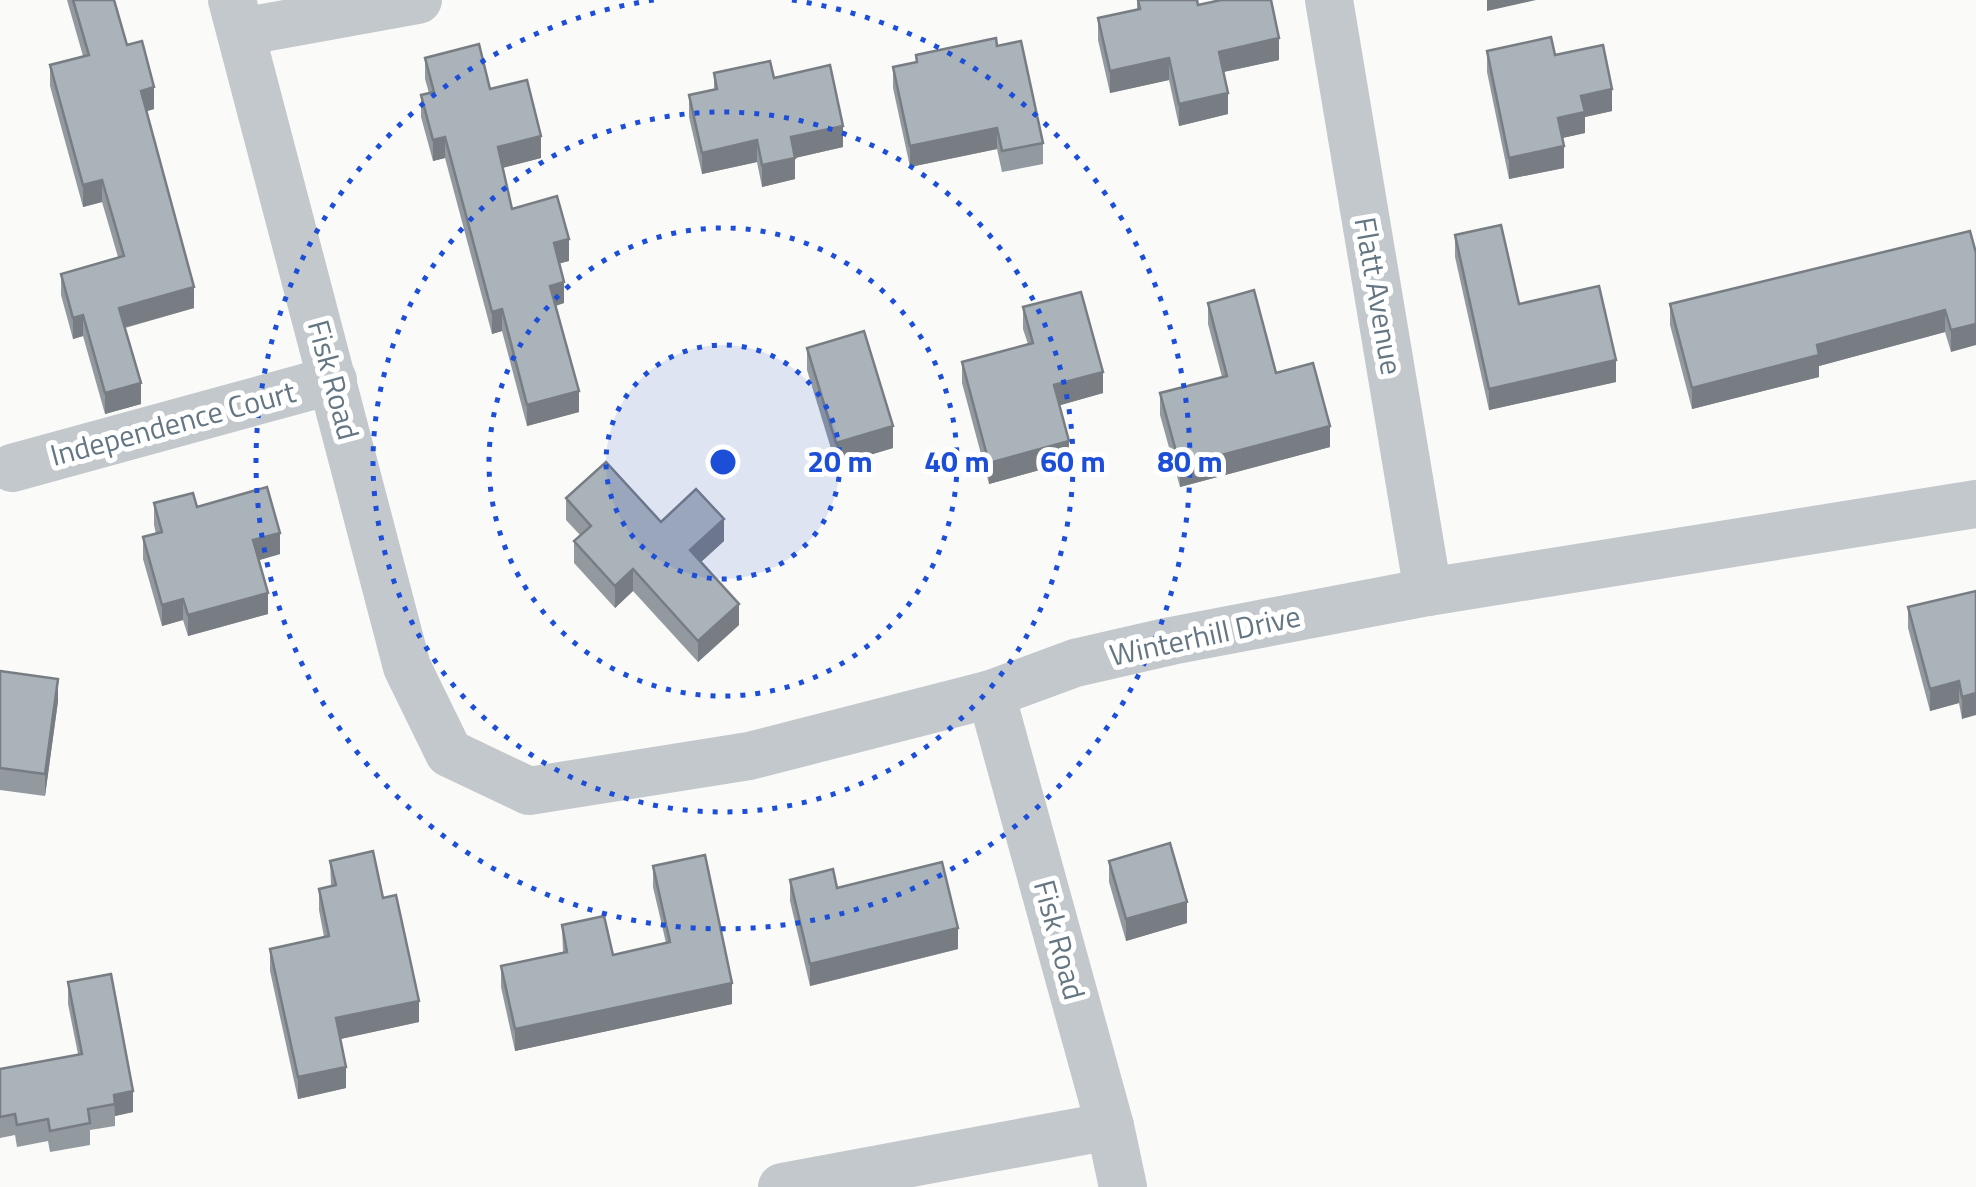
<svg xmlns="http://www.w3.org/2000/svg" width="1976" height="1187" font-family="'Titillium Web',sans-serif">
<rect width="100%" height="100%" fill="#fafaf8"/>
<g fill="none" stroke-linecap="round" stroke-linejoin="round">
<g stroke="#c3c8cc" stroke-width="48">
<polyline points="232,0 407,667 449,753 529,791 749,756 991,694 1075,663 1171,641 1428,592 1976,504"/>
<polyline points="1329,0 1428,592"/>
<polyline points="241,32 418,0"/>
<polyline points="12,468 333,380"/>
<polyline points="991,694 1110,1126 1123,1187"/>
<polyline points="782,1187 1110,1126"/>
</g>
</g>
<g fill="#929a9f">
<polygon points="67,0 114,0 127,45 154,109 147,111 194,308 125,328 141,404 105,414 83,336 73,339 61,295 61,274 118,257 102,202 83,207 50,86 50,65 83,56"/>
<polygon points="1137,0 1198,5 1279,60 1223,72 1228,114 1179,126 1169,80 1110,93 1098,40 1098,18 1137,10"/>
<polygon points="997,46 1043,143 1043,164 1002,172 997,149 910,167 893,88 893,67 916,62 916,55"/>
<polygon points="1487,51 1555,55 1612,111 1585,117 1585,133 1562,138 1564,168 1509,179 1487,72"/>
<polygon points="425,58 490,89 541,158 502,168 512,209 569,261 559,263 564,303 556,306 579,412 527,426 502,331 492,334 445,158 433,161 421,117 421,95 429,93 425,79"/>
<polygon points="714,73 774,78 843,147 795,158 795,179 762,187 757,162 702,174 689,117 689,95 714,90"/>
<polygon points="1970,231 1951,352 1945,332 1819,366 1819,377 1692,409 1670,325 1670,304"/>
<polygon points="1455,235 1519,304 1616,382 1489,410 1455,257"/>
<polygon points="1208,303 1276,373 1330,447 1180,487 1160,415 1160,393 1222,377 1208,324"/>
<polygon points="1023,307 1103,393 1060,405 1069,462 989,484 962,383 962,362 1028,344 1023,329"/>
<polygon points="807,348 893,448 836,465 807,370"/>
<polygon points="566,498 661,522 724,541 701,562 739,625 698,662 633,591 615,608 574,563 574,541 580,535 566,520"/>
<polygon points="154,503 197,507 280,554 258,560 268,614 188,636 183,620 162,626 143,559 143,537 156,534 154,525"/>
<polygon points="1976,591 1962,719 1959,703 1930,711 1908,628 1908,607"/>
<polygon points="0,671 58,701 45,796 0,790"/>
<polygon points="330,861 383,898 419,1022 340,1039 346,1088 298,1099 270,971 270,949 324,937 319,910 319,889 331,886"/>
<polygon points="1109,861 1187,923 1126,941 1109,882"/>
<polygon points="653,866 732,1004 515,1051 501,987 501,966 563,952 562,925 613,955 666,943 653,887"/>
<polygon points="790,880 837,888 958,949 810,986 790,901"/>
<polygon points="68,982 133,1112 115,1116 115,1126 90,1130 90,1145 50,1152 48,1141 17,1147 15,1135 0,1138 0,1069 78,1054 68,1004"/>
</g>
<g fill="#777d82">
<polygon points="1487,0 1536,0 1487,11"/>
<polygon points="1279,38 1279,60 1219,73 1219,52"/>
<polygon points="1169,58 1169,80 1110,93 1110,71"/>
<polygon points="154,87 154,109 141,113 141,91"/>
<polygon points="1612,89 1612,111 1585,117 1585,133 1558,139 1558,118 1581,96"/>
<polygon points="1228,93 1228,114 1179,126 1179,104"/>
<polygon points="843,126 843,147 795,158 795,179 762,187 762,165 791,137"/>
<polygon points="997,128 997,149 910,167 910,146"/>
<polygon points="541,136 541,158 498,169 498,147"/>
<polygon points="445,137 445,158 433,161 433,140"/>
<polygon points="757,140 757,162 702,174 702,153"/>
<polygon points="1564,146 1564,168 1509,179 1509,158"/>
<polygon points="102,180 102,202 83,207 83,185"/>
<polygon points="569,239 569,261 554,265 554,243"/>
<polygon points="564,282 564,303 550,307 550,286"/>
<polygon points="194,287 194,308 119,329 119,308"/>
<polygon points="502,309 502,331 492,334 492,312"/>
<polygon points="1945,310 1945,332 1819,366 1819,377 1692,409 1692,388 1817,345"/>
<polygon points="83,315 83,336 73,339 73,318"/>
<polygon points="1976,324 1976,345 1951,352 1951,330"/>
<polygon points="1616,360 1616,382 1489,410 1489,389"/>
<polygon points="1103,372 1103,393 1054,407 1054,385"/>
<polygon points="141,383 141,404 105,414 105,393"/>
<polygon points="579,391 579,412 527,426 527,405"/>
<polygon points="893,426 893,448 836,465 836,443"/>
<polygon points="1330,426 1330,447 1180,487 1180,466"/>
<polygon points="1069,441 1069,462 989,484 989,463"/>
<polygon points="724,519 724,541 690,572 690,550"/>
<polygon points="280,533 280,554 253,562 253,540"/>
<polygon points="633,569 633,591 615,608 615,586"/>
<polygon points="268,593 268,614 188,636 188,615"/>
<polygon points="183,599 183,620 162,626 162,605"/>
<polygon points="739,604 739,625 698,662 698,641"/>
<polygon points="58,679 58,701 45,796 45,774"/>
<polygon points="1959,681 1959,703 1930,711 1930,689"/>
<polygon points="1976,693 1976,715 1962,719 1962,697"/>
<polygon points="1187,902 1187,923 1126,941 1126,919"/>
<polygon points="958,928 958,949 810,986 810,964"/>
<polygon points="732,983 732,1004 515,1051 515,1029"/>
<polygon points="419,1001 419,1022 336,1040 336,1018"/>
<polygon points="346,1067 346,1088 298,1099 298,1077"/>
<polygon points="133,1091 133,1112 115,1116 114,1095"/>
</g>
<g fill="#aab3b9" stroke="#777d82" stroke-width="2.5">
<polygon points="73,0 114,0 127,45 142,41 154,87 141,91 194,287 119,308 141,383 105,393 83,315 73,318 61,274 124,256 102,180 83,185 50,65 89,55"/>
<polygon points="1138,0 1197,0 1198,5 1221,0 1271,0 1279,38 1219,52 1228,93 1179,104 1169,58 1110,71 1098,18 1140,9"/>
<polygon points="1551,37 1555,55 1603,45 1612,89 1581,96 1585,112 1558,118 1564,146 1509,158 1487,51"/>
<polygon points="996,38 997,46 1021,41 1043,143 1002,151 997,128 910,146 893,67 917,62 916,55"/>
<polygon points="479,44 490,89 527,80 541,136 498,147 512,209 557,196 569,239 554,243 564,282 550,286 579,391 527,405 502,309 492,312 445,137 433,140 421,95 434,92 425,58"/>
<polygon points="770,61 774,78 830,65 843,126 791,137 795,158 762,165 757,140 702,153 689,95 717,89 714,73"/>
<polygon points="1501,225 1519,304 1599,286 1616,360 1489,389 1455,235"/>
<polygon points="1970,231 1976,253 1976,324 1951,330 1945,310 1817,345 1819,355 1692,388 1670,304"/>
<polygon points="1254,290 1276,373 1313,363 1330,426 1180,466 1160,393 1227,376 1208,303"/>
<polygon points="1081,292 1103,372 1054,385 1069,441 989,463 962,362 1033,343 1023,307"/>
<polygon points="864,331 893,426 836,443 807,348"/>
<polygon points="606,462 661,522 696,489 724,519 690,550 739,604 698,641 633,569 615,586 574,541 591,526 566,498"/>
<polygon points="267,487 280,533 253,540 268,593 188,615 183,599 162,605 143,537 162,532 154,503 193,493 197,507"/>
<polygon points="1976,591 1976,693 1962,697 1959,681 1930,689 1908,607"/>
<polygon points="0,671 58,679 45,774 0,768"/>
<polygon points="1170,843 1187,902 1126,919 1109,861"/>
<polygon points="373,851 383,898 396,895 419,1001 336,1018 346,1067 298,1077 270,949 329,936 319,889 336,885 330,861"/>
<polygon points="705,855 732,983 515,1029 501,966 567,952 562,925 604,916 613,955 670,942 653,866"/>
<polygon points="942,862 958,928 810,964 790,880 833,869 837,888"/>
<polygon points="111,974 133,1091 114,1095 115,1104 88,1109 90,1123 50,1131 48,1119 17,1125 15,1114 0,1117 0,1069 82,1054 68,982"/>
</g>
<circle cx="723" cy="462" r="117" fill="#1d4ed8" fill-opacity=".12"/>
<g fill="none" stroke="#1d4ed8" stroke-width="5" stroke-dasharray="5 10">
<circle cx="723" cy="462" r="117"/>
<circle cx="723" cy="462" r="234"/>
<circle cx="723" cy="462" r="350"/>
<path d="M792 0A467 467 0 1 1 654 0"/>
</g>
<g text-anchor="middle" stroke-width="10" stroke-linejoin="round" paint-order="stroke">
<g font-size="30" fill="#657683" stroke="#fff">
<text transform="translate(1378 296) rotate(80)" y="10">Flatt Avenue</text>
<text transform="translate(333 380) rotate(75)" y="10">Fisk Road</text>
<text transform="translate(173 424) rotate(-15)" y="10">Independence Court</text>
<text transform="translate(1205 636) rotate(-12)" y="10">Winterhill Drive</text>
<text transform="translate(1059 940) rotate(75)" y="10">Fisk Road</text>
</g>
</g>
<circle cx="723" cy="462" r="15" fill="#1d4ed8" stroke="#fff" stroke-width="5"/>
<g font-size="30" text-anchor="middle" font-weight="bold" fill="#1d4ed8" stroke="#fff" stroke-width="10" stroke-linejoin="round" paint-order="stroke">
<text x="840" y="472">20 m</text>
<text x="957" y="472">40 m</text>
<text x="1073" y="472">60 m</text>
<text x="1190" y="472">80 m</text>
</g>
</svg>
